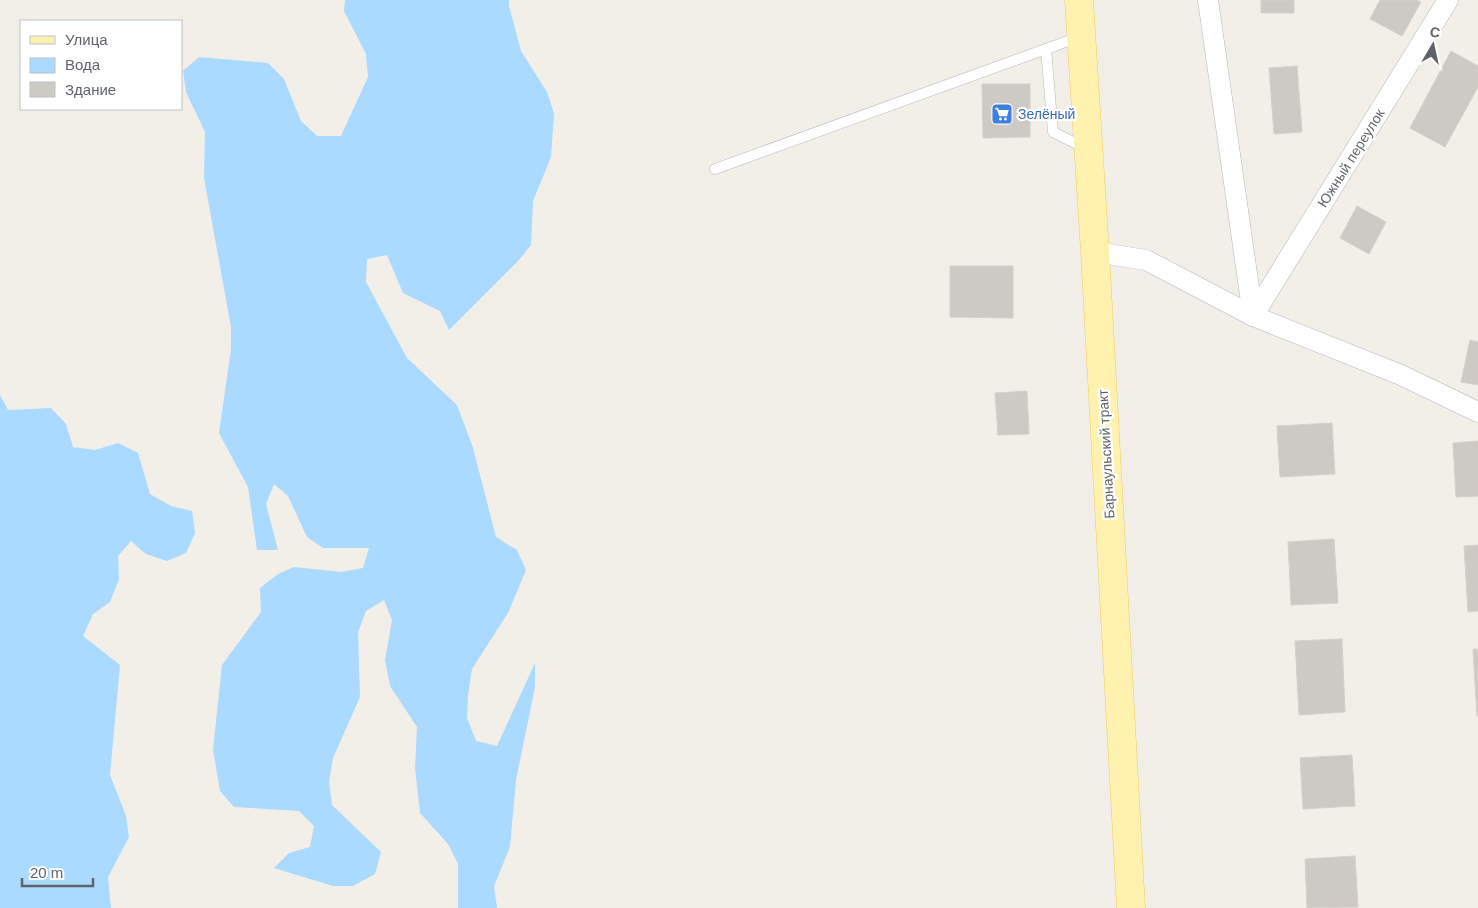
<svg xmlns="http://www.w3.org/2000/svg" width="1478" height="908" font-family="Arial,sans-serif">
<rect width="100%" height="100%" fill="#f1efe8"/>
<g fill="#aadaff">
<polygon points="345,0 509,0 509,6 521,51 547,92 554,113 551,157 533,201 531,245 518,261 449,330 440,311 403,293 387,255 367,259 366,282 407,358 457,405 473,448 496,537 517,550 526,570 508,613 472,669 468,695 467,718 476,741 497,746 535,663 535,687 516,780 510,847 494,886 497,908 458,908 458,864 448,844 420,813 415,768 417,727 390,686 385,660 392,620 384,600 366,611 358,632 360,697 333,758 329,782 332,805 381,852 375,874 353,886 333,886 274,868 289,853 310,847 314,826 299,811 234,807 220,791 213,750 222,665 261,612 260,588 278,574 294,567 341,572 363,568 369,548 323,548 307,537 288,496 274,484 266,504 278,550 257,550 248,487 219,433 231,349 231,327 204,178 205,132 186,92 183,71 199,57 268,63 284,79 301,121 317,136 341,136 368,77 366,54 344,11"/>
<polygon points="0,395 8,410 51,408 66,424 73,447 95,450 118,443 138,453 150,494 171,506 192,511 195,533 186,553 167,561 146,554 131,541 118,556 119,579 110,602 93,614 83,636 120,665 110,775 126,816 129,837 108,877 111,908 0,908"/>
</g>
<g fill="#cccac5" stroke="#d6d1c6">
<rect x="1261" y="0" width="33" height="13"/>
<polygon points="1380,0 1417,0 1421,2 1402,36 1370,19"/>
<polygon points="1451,51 1478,66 1478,87 1445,147 1410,128"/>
<polygon points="1297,66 1302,132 1274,134 1269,68"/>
<polygon points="982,84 1030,84 1030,137 983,138"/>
<polygon points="1357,206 1386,222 1369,254 1340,238"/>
<polygon points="950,266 1013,266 1013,318 950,317"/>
<polygon points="1470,340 1478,342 1478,385 1461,382"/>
<polygon points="1027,391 1029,434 998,435 995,393"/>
<polygon points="1332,423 1335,474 1280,477 1277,426"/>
<polygon points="1478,441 1478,496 1456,497 1453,443"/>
<polygon points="1334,539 1338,603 1291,605 1288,542"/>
<polygon points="1478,545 1478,611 1468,612 1464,546"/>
<polygon points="1342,639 1345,712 1299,715 1295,641"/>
<polygon points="1473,649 1478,649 1478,716 1477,716"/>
<polygon points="1352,755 1355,806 1303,809 1300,758"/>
<polygon points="1355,856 1358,907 1307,908 1305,859"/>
</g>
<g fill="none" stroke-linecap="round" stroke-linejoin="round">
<g stroke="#b5b8bc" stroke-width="11">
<g id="service">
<polyline points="1046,49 1053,132 1085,148"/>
<polyline points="715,169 1079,37"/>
</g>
</g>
<g stroke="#b5b8bc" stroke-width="21">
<g id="minor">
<polyline points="1208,0 1253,316"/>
<polyline points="1095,252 1146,260 1253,316 1401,375 1478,412"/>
<polyline points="1253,316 1448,0"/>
</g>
</g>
<g stroke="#f2c960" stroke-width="29">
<polyline id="primary" points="1079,0 1095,252 1131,908"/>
</g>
<use href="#service" stroke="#fff" stroke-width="10"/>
<use href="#minor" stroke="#fff" stroke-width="20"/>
<use href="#primary" stroke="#fff2af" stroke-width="28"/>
</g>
<defs>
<g id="supermarket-square" transform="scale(1.125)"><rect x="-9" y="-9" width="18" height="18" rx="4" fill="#3f7fe0" stroke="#fff"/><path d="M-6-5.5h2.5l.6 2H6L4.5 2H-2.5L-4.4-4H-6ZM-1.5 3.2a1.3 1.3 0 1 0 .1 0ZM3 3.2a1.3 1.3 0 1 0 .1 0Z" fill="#fff"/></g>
</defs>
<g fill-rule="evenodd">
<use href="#supermarket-square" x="1002" y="114"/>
</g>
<g text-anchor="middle" stroke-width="4.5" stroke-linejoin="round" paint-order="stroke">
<g font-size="14" fill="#366cbe" stroke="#fff" text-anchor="start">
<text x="1018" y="119">Зелёный</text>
</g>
<g font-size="14" fill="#5f6368" stroke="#fff">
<text transform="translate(1351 158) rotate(-58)" y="5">Южный переулок</text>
<text transform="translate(1106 454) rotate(-93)" y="5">Барнаульский тракт</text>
</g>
</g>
<rect x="20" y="20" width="162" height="90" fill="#ffffff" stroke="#bfc1c3"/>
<rect x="30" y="36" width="25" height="8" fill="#fff2af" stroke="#bfc1c3"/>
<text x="65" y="45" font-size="15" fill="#5f6368">Улица</text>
<rect x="30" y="58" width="25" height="15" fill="#aadaff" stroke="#bfc1c3"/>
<text x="65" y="70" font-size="15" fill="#5f6368">Вода</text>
<rect x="30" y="82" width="25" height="15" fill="#cccac5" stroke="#bfc1c3"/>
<text x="65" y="95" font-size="15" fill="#5f6368">Здание</text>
<g transform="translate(1433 45) rotate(9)" stroke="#ffffff" stroke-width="4" paint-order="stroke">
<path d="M0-4L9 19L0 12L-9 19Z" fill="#5f6368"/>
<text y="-8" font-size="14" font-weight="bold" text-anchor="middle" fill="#5f6368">С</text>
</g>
<path d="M22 878v8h71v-8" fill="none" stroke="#5f6368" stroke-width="2.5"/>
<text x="30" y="878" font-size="15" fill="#5f6368" stroke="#ffffff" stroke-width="4" paint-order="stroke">20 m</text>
</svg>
